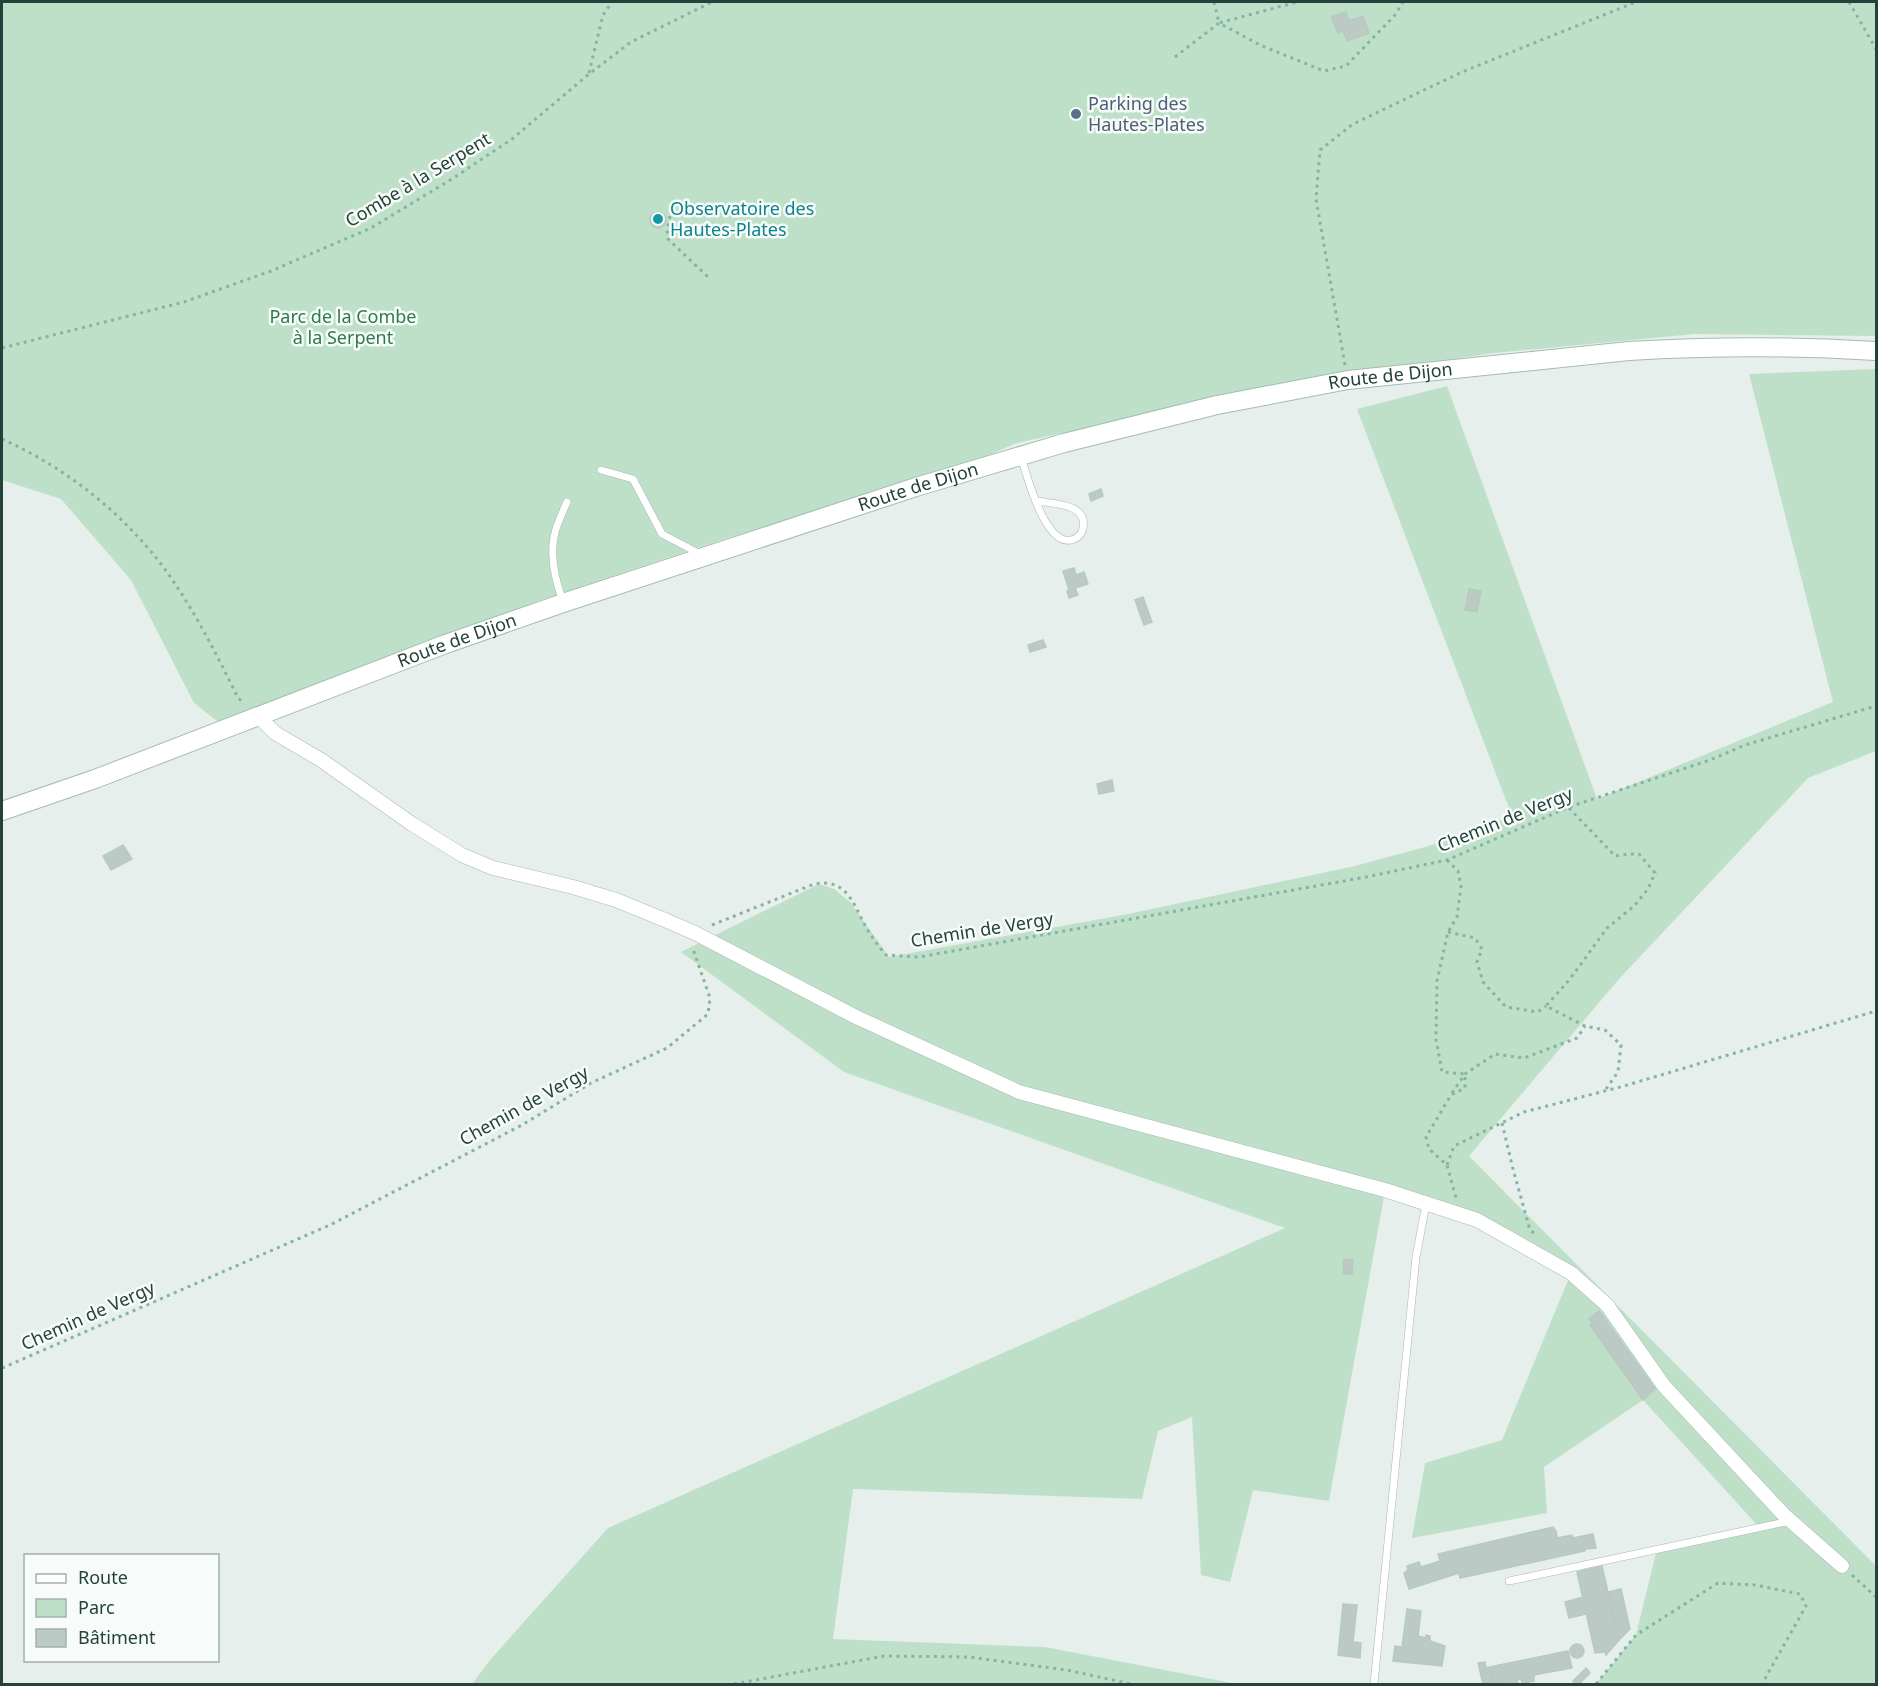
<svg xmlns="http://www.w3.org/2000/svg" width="1878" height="1686" font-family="'Noto Sans',sans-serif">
<rect width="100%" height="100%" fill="#e6efeb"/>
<g fill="#bfe0c8">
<polygon points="2,2 1876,2 1876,336 1695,334 1494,353 1291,383 1017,443 941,475 721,540 540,600 221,724 194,703 131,580 61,499 2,480"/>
<polygon points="1876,369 1876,751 1808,778 1619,979 1469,1156 1876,1566 1876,1684 1596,1684 1636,1635 1657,1549 1759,1527 1643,1400 1544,1467 1547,1513 1412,1538 1425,1463 1502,1440 1571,1273 1477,1220 1385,1191 1329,1501 1253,1490 1230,1582 1201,1575 1192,1417 1158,1431 1142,1499 853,1489 833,1639 1045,1647 1237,1684 472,1684 490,1660 608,1528 1285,1228 844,1072 681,952 819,884 834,889 851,903 889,957 1123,915 1355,866 1436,844 1512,816 1357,409 1447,386 1597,799 1833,702 1749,374"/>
</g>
<g fill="#bbcac4" stroke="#b8c9c2" stroke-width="1.5">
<polygon points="1346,12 1349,21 1363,16 1369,33 1347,41 1343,31 1338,33 1331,17"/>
<circle cx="658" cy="220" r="8"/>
<polygon points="1101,489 1103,496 1091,501 1089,494"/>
<polygon points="1074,568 1076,575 1084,572 1088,584 1069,590 1063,571"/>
<polygon points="1075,588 1078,595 1069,598 1067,591"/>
<polygon points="1469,589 1481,591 1477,612 1465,610"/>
<polygon points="1143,597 1148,611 1140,614 1135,600"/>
<polygon points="1148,611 1152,622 1144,625 1140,614"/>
<polygon points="1043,640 1046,647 1030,652 1028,645"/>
<polygon points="1112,780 1114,791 1099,794 1097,784"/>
<polygon points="123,845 132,859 111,870 103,856"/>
<polygon points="1344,1259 1353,1260 1352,1274 1343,1274"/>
<polygon points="1599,1311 1655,1389 1643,1400 1590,1325 1592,1323 1589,1319"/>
<polygon points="1553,1527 1556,1531 1557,1538 1572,1535 1573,1538 1593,1534 1596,1548 1585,1549 1585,1551 1460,1578 1459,1573 1409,1589 1404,1573 1408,1570 1407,1566 1419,1562 1421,1567 1440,1561 1438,1554"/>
<polygon points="1602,1566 1619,1640 1606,1655 1605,1652 1595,1653 1577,1572"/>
<polygon points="1621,1589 1630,1629 1619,1640 1608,1592"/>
<polygon points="1583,1597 1586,1614 1569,1618 1565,1602"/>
<polygon points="1343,1604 1357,1605 1353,1642 1361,1643 1360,1658 1338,1655"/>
<polygon points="1407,1609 1421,1611 1418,1636 1426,1638 1426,1635 1430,1636 1430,1641 1445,1646 1442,1666 1393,1661 1395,1646 1402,1647"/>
<circle cx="1577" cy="1651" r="7"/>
<polygon points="1568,1651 1572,1668 1534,1675 1534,1681 1522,1683 1521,1679 1517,1680 1518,1684 1503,1684 1499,1665"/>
<polygon points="1485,1662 1486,1668 1491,1667 1494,1684 1483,1684 1478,1663"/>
<polygon points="1499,1665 1503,1684 1494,1684 1491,1667"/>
<polygon points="1586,1668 1590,1673 1579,1684 1576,1684 1573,1681"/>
</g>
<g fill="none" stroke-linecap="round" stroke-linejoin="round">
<g stroke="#a8b8b2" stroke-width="8">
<g id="service">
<path d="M1021,457c6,19 24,89 50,83 6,-1 11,-6 12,-12 5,-25 -31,-24 -46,-27"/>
<polyline points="601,470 633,479 662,534 702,555"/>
<path d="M563,601c-8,-21 -14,-49 -7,-72 3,-9 7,-18 11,-27"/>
<polyline points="1509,1581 1790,1521"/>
<polyline points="1374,1684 1416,1257 1426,1204"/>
</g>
</g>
<g stroke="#a8b8b2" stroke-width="15">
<polyline id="minor" points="259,717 275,733 321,760 412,824 462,855 493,868 573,887 616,900 665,920 695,933 856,1017 1019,1092 1385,1190 1477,1220 1571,1273 1607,1305 1664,1386 1784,1515 1842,1566"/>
</g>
<g stroke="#a4bbb3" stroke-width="20">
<g id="secondary">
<path id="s1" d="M2,811l93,-32 348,-134 120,-42 353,-116 148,-44 153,-38 131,-25 281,-29c82,-5 166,-5 247,0"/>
</g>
</g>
<g stroke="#86b3a5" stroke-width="3" stroke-dasharray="3 4.5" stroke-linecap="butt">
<polyline points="1214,2 1219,23 1297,2"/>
<polyline points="1849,2 1876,49"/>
<polyline points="1175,57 1219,23 1260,45 1324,71 1346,66 1395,15 1403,2"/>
<polyline points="589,73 603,15 612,2"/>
<polyline points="670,216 667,230 668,239 708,277"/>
<polyline points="2,348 184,302 271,271 371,228 452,179 512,139 589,74 631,42 712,2"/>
<polyline points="1345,365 1316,199 1320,150 1353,124 1462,72 1636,2"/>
<path d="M2,439c51,23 99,57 137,99 41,43 73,107 99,160l6,5"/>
<polyline points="1569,808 1615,856 1629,854 1639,854 1655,873 1648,889 1634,906 1607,928 1570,979 1546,1006 1585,1026 1605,1030 1621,1045 1618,1072 1606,1089"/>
<polyline points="1447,860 1458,871 1461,886 1457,917 1448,932 1437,981 1436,1039 1442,1072 1465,1074 1465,1088 1451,1095 1426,1137 1429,1149 1447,1165 1456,1198"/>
<path d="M712,925l102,-41c36,-7 40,25 55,48 5,8 11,16 17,23l33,2 447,-80 81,-17 122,-53 141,-47 35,-15 131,-39"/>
<polyline points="1448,932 1475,938 1482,949 1477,962 1483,982 1506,1007 1538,1012 1546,1006"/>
<polyline points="1452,1093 1465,1074 1495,1054 1524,1058 1577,1038 1585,1026"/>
<polyline points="1502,1123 1513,1169 1530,1230 1534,1233"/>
<polyline points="1447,1165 1454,1146 1524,1112 1624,1086 1876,1011"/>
<polyline points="2,1368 330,1225 522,1125 591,1083 667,1048 708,1014 710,998 693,949"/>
<polyline points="1852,1575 1876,1597"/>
<polyline points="734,1684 884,1656 969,1657 1067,1670 1131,1684"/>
<polyline points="1596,1684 1636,1635 1718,1583 1755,1585 1800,1594 1806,1606 1762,1684"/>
</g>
<use href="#service" stroke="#fff" stroke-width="7"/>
<use href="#minor" stroke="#fff" stroke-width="14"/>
<use href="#secondary" stroke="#fff" stroke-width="18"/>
</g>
<circle fill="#5c6f8a" stroke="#f7fbf9" stroke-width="2" cx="1076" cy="114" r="6"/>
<circle fill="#0f9aa8" stroke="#f7fbf9" stroke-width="2" cx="658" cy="219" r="6"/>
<g text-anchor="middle" stroke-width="5" stroke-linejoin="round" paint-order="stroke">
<g font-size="18" fill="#4e5e75" stroke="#f7fbf9" text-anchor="start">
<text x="1088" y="110">Parking des<tspan x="1088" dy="21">Hautes-Plates</tspan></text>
</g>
<g font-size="18" fill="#24423a" stroke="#f7fbf9">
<text transform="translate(418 180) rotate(-31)" y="6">Combe à la Serpent</text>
<text dy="6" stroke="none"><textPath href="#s1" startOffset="1458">Route de Dijon</textPath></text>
<text dy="6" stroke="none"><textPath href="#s1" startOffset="972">Route de Dijon</textPath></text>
<text dy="6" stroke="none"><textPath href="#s1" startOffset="486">Route de Dijon</textPath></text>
<text transform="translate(1505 820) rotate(-22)" y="6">Chemin de Vergy</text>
<text transform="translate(982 930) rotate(-9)" y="6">Chemin de Vergy</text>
<text transform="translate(524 1106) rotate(-29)" y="6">Chemin de Vergy</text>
<text transform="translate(88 1316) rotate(-24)" y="6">Chemin de Vergy</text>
</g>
<g font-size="18" fill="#0d838f" stroke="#f7fbf9" text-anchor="start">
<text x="670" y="215">Observatoire des<tspan x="670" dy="21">Hautes-Plates</tspan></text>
</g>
<g font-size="18" fill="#2d7a4b" stroke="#f7fbf9">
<text x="343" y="323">Parc de la Combe<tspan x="343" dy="21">à la Serpent</tspan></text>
</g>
</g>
<rect width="1878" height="1686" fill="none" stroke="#24423a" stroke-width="6"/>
<rect x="24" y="1554" width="195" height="108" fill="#f7fbf9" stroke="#a3b1ad" stroke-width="1.5"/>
<rect x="36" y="1574" width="30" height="9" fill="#ffffff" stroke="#a3b1ad" stroke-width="1.5"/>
<text x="78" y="1584" font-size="18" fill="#24423a">Route</text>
<rect x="36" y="1599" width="30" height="18" fill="#bfe0c8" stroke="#a3b1ad" stroke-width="1.5"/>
<text x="78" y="1614" font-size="18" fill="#24423a">Parc</text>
<rect x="36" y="1629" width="30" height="18" fill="#bbcac4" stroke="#a3b1ad" stroke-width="1.5"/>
<text x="78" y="1644" font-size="18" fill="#24423a">Bâtiment</text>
</svg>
